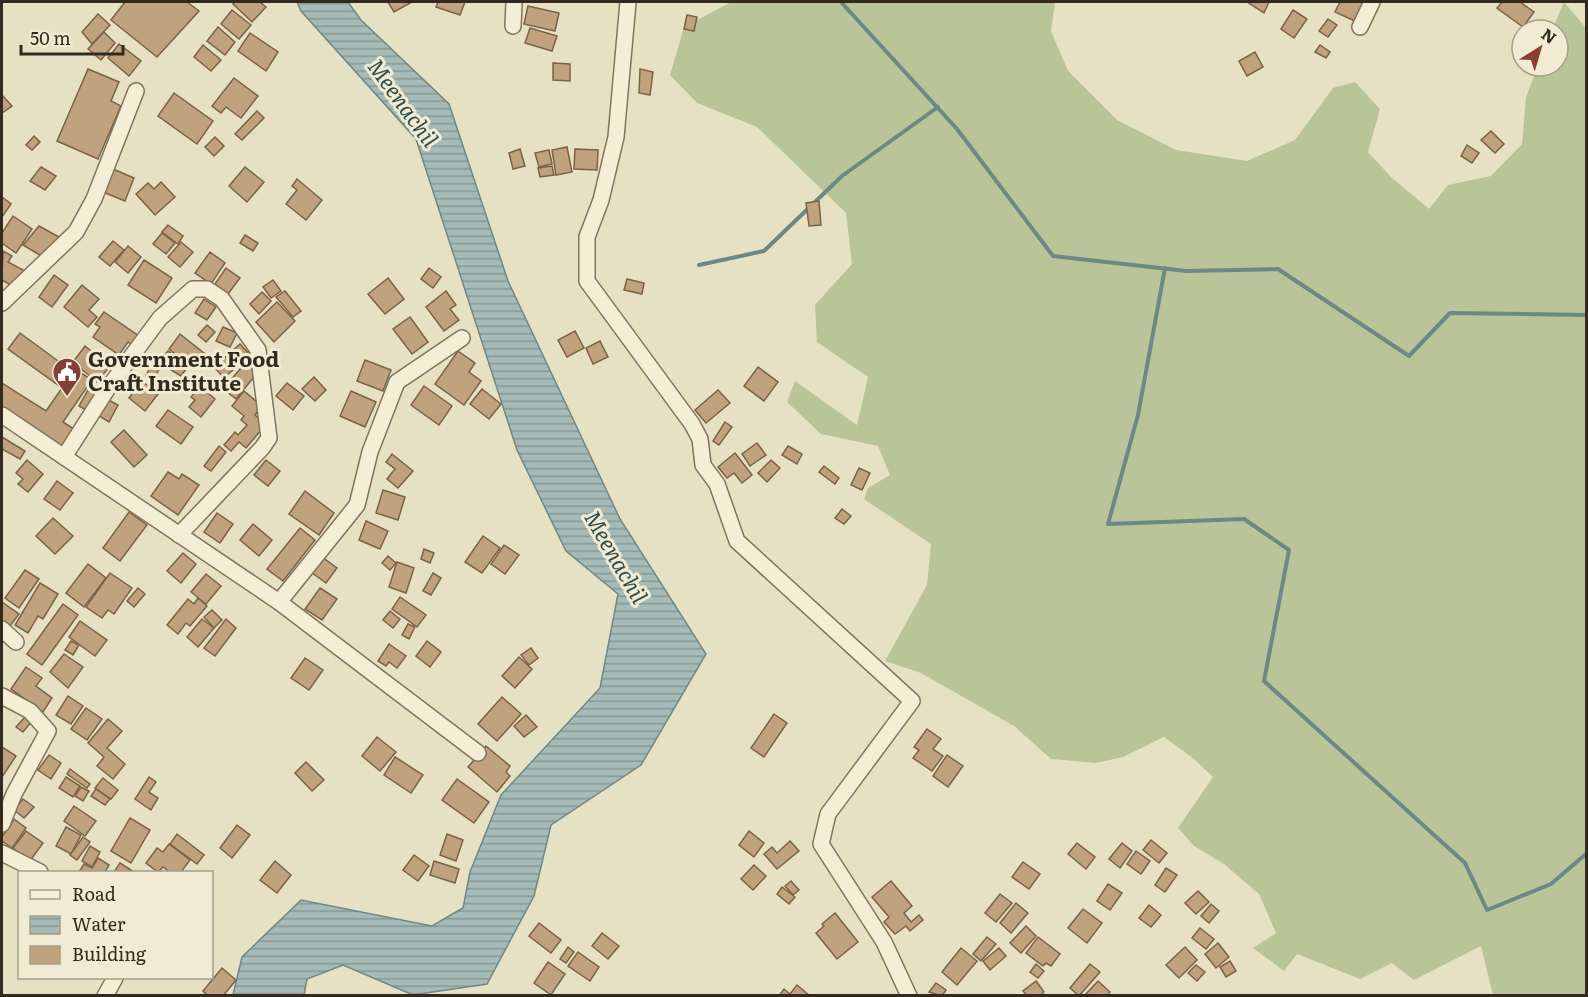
<svg xmlns="http://www.w3.org/2000/svg" width="1588" height="997" font-family="Literata,serif">
<defs>
<pattern id="water-rules" width="6" height="5" patternUnits="userSpaceOnUse" patternTransform="scale(1.5)"><rect width="6" height="5" fill="#a5bbb7"/><path d="M0 2.5h6" fill="none" stroke="#879894"/></pattern>
</defs>
<rect width="100%" height="100%" fill="#e7e1c4"/>
<polygon fill="#bac499" points="731,2 1055,2 1051,31 1068,71 1117,120 1176,150 1247,161 1295,140 1333,88 1355,82 1380,109 1368,152 1391,177 1429,209 1448,185 1491,176 1522,144 1526,97 1538,66 1558,66 1558,30 1552,30 1564,2 1586,28 1586,995 1493,995 1481,946 1414,980 1392,963 1360,979 1297,954 1284,971 1253,948 1276,933 1259,894 1224,864 1194,846 1178,828 1213,777 1194,759 1164,737 1123,757 1096,763 1051,759 1014,726 921,673 885,661 927,585 931,544 864,499 868,488 890,475 878,446 821,434 787,402 795,381 857,425 868,377 817,342 815,305 852,264 846,213 757,127 697,103 670,75 684,27"/>
<polygon fill="url(#water-rules)" stroke="#6e8885" stroke-width="1.5" points="297,2 348,2 361,20 449,104 508,281 620,519 706,654 641,765 551,825 534,896 487,984 413,995 343,965 307,979 304,995 233,995 242,957 301,900 432,926 463,908 470,872 501,795 600,688 618,594 566,551 517,450 416,139 301,11"/>
<g fill="none" stroke-linecap="round" stroke-linejoin="round">
<g stroke="#6e8885" stroke-width="4">
<polyline points="841,2 957,129 1053,256 1186,271 1278,269 1409,356 1450,313 1586,315"/>
<polyline points="699,265 764,251 842,176 938,107"/>
<polyline points="1165,268 1138,415 1108,524 1244,519 1289,550 1264,681 1465,863 1487,910 1551,884 1586,854"/>
</g>
</g>
<g fill="#c1a27f" stroke="#7b6246" stroke-width="1.5">
<polygon points="125,2 187,2 199,11 157,57 111,20"/>
<polygon points="235,2 260,2 266,7 252,22 233,4"/>
<polygon points="388,2 412,2 394,12"/>
<polygon points="438,2 465,2 460,15 436,7"/>
<polygon points="1247,2 1269,2 1264,13"/>
<polygon points="1340,2 1369,2 1359,23 1335,12"/>
<polygon points="1502,2 1520,2 1534,12 1523,27 1497,8"/>
<polygon points="528,6 559,13 555,31 524,24"/>
<polygon points="232,10 251,25 239,39 221,24"/>
<polygon points="1293,10 1307,19 1294,38 1281,29"/>
<polygon points="98,14 110,25 92,44 82,32"/>
<polygon points="687,15 697,17 694,31 684,29"/>
<polygon points="1328,19 1337,25 1328,37 1319,31"/>
<polygon points="218,27 235,42 225,55 207,41"/>
<polygon points="530,28 557,36 552,51 525,43"/>
<polygon points="104,32 115,43 101,60 88,49"/>
<polygon points="250,33 278,52 266,71 238,51"/>
<polygon points="119,44 141,61 129,76 108,58"/>
<polygon points="203,45 221,60 211,71 194,57"/>
<polygon points="1320,45 1330,52 1326,58 1315,52"/>
<polygon points="1255,52 1263,67 1247,76 1239,61"/>
<polygon points="553,63 570,64 570,81 553,80"/>
<polygon points="88,69 119,82 111,101 121,106 98,159 57,141"/>
<polygon points="640,69 653,72 650,95 639,93"/>
<polygon points="234,78 258,96 241,118 226,107 221,113 212,106"/>
<polygon points="174,93 213,121 197,144 158,116"/>
<polygon points="2,95 12,106 2,113"/>
<polygon points="257,111 264,118 242,140 235,134"/>
<polygon points="1491,131 1504,144 1495,153 1481,140"/>
<polygon points="34,136 40,142 32,150 26,145"/>
<polygon points="215,137 224,146 214,156 205,147"/>
<polygon points="1467,145 1479,153 1472,163 1461,156"/>
<polygon points="567,147 572,172 556,175 552,150"/>
<polygon points="520,149 525,166 513,169 509,153"/>
<polygon points="575,149 598,150 597,170 574,169"/>
<polygon points="549,150 552,164 539,167 535,153"/>
<polygon points="552,166 554,175 540,177 538,168"/>
<polygon points="41,167 56,176 45,190 30,181"/>
<polygon points="245,167 264,182 247,202 229,186"/>
<polygon points="113,169 134,178 125,201 103,192"/>
<polygon points="297,179 322,200 306,220 286,204 297,190 292,186"/>
<polygon points="161,182 175,197 155,215 136,194 148,183 154,189"/>
<polygon points="2,197 11,204 2,217"/>
<polygon points="819,201 821,225 809,226 806,203"/>
<polygon points="13,216 32,229 16,253 2,243 2,233"/>
<polygon points="168,225 183,236 178,244 162,232"/>
<polygon points="39,226 59,237 43,257 23,245"/>
<polygon points="162,233 175,243 166,254 153,244"/>
<polygon points="245,235 258,243 253,251 240,243"/>
<polygon points="113,241 124,250 110,266 99,257"/>
<polygon points="181,242 193,252 180,267 168,257"/>
<polygon points="128,246 141,257 128,273 115,262"/>
<polygon points="3,251 12,256 8,262 25,271 16,288 2,280"/>
<polygon points="210,252 225,263 211,284 195,273"/>
<polygon points="144,260 172,278 156,303 128,285"/>
<polygon points="226,268 240,278 228,294 215,284"/>
<polygon points="429,268 441,277 433,288 421,279"/>
<polygon points="54,275 68,285 52,307 39,297"/>
<polygon points="388,278 404,299 385,314 368,294"/>
<polygon points="627,279 644,283 642,294 624,290"/>
<polygon points="273,280 281,291 271,298 263,287"/>
<polygon points="82,285 99,299 89,310 97,317 88,327 64,307"/>
<polygon points="285,291 301,311 293,317 276,297"/>
<polygon points="446,291 456,305 450,309 459,320 444,331 426,307"/>
<polygon points="262,292 271,301 259,314 250,304"/>
<polygon points="204,299 216,307 207,320 195,313"/>
<polygon points="277,302 295,321 274,342 256,322"/>
<polygon points="104,312 139,336 133,346 128,342 119,355 93,337 100,327 95,324"/>
<polygon points="410,317 428,342 412,354 393,329"/>
<polygon points="207,325 215,332 206,342 198,335"/>
<polygon points="223,327 237,333 230,347 216,341"/>
<polygon points="575,331 584,348 567,357 558,340"/>
<polygon points="20,333 73,372 75,369 92,380 63,422 74,429 63,447 2,408 2,383 46,411 62,388 8,349"/>
<polygon points="180,334 205,354 194,369 169,349"/>
<polygon points="600,341 608,357 593,364 586,348"/>
<polygon points="240,344 250,355 224,378 214,367"/>
<polygon points="85,346 110,366 97,382 73,362"/>
<polygon points="168,351 178,358 169,369 159,361"/>
<polygon points="458,351 475,363 469,372 481,381 464,405 435,384"/>
<polygon points="365,360 391,370 383,391 357,381"/>
<polygon points="177,362 187,368 181,376 171,370"/>
<polygon points="246,362 258,372 236,399 223,389"/>
<polygon points="152,363 160,367 154,380 146,376"/>
<polygon points="758,367 778,382 764,401 744,386"/>
<polygon points="127,373 134,379 124,391 117,385"/>
<polygon points="314,377 326,390 315,401 302,389"/>
<polygon points="142,381 158,394 145,411 129,398"/>
<polygon points="287,383 304,396 293,410 276,396"/>
<polygon points="200,386 215,399 201,417 189,407 195,400 191,397"/>
<polygon points="424,386 452,406 439,425 411,405"/>
<polygon points="482,389 501,404 489,419 470,404"/>
<polygon points="88,390 102,397 93,414 79,406"/>
<polygon points="718,390 730,403 706,423 695,410"/>
<polygon points="244,391 262,406 255,415 266,424 246,448 239,442 231,451 224,445 235,432 238,435 247,425 241,420 244,416 232,406"/>
<polygon points="351,391 376,402 365,427 340,416"/>
<polygon points="105,398 118,405 109,422 96,414"/>
<polygon points="168,410 193,427 181,444 156,426"/>
<polygon points="725,422 732,427 719,445 713,441"/>
<polygon points="124,430 147,455 134,467 111,442"/>
<polygon points="2,437 25,451 20,459 2,449"/>
<polygon points="757,443 766,455 750,466 742,454"/>
<polygon points="219,446 226,452 211,471 204,466"/>
<polygon points="788,446 802,454 797,464 782,455"/>
<polygon points="735,453 752,475 742,483 734,473 727,478 718,467"/>
<polygon points="392,454 413,471 398,488 387,479 395,469 386,462"/>
<polygon points="27,460 43,474 28,492 18,484 23,479 16,473"/>
<polygon points="266,460 280,471 268,486 254,475"/>
<polygon points="771,460 780,468 767,482 758,473"/>
<polygon points="824,466 839,478 835,484 819,472"/>
<polygon points="859,468 870,473 862,490 851,485"/>
<polygon points="168,472 179,479 182,474 199,485 178,515 151,496"/>
<polygon points="57,481 73,493 60,510 44,499"/>
<polygon points="383,490 405,497 398,520 376,513"/>
<polygon points="305,491 334,513 319,535 289,514"/>
<polygon points="842,509 851,516 844,524 835,518"/>
<polygon points="129,512 147,525 120,561 103,548"/>
<polygon points="217,513 233,524 220,543 204,532"/>
<polygon points="53,518 73,536 55,554 36,536"/>
<polygon points="366,521 388,531 380,549 359,540"/>
<polygon points="253,524 272,540 259,556 240,540"/>
<polygon points="300,528 315,540 283,581 267,569"/>
<polygon points="483,536 500,548 482,573 465,562"/>
<polygon points="504,545 519,555 505,574 491,564"/>
<polygon points="424,549 434,553 430,563 421,559"/>
<polygon points="183,553 196,564 181,583 167,571"/>
<polygon points="388,556 396,563 390,570 382,563"/>
<polygon points="322,557 337,568 326,583 311,572"/>
<polygon points="397,562 414,568 406,593 389,587"/>
<polygon points="88,564 106,578 84,607 66,593"/>
<polygon points="25,570 39,579 19,608 5,598"/>
<polygon points="110,573 132,588 114,614 108,610 102,618 86,607"/>
<polygon points="433,573 441,578 431,595 423,591"/>
<polygon points="206,574 221,586 206,604 191,592"/>
<polygon points="40,583 58,594 43,619 38,616 28,633 15,625"/>
<polygon points="138,588 145,594 134,607 127,601"/>
<polygon points="320,588 337,599 322,620 305,609"/>
<polygon points="400,597 426,615 417,627 392,609"/>
<polygon points="198,598 207,606 190,626 186,623 178,634 167,625 188,599 194,604"/>
<polygon points="2,602 19,614 7,630 2,627"/>
<polygon points="63,604 78,615 42,665 27,654"/>
<polygon points="212,610 222,620 214,628 204,617"/>
<polygon points="390,611 400,619 393,628 383,620"/>
<polygon points="202,619 214,628 198,647 187,637"/>
<polygon points="226,619 236,628 215,656 204,648"/>
<polygon points="80,621 107,640 95,656 69,637"/>
<polygon points="408,624 415,627 409,639 402,635"/>
<polygon points="71,641 79,645 73,655 65,650"/>
<polygon points="427,641 441,652 430,667 416,656"/>
<polygon points="389,644 406,656 397,668 389,662 386,666 378,661"/>
<polygon points="531,648 538,658 529,665 521,655"/>
<polygon points="64,654 83,667 68,688 50,672"/>
<polygon points="519,657 532,669 515,688 502,676"/>
<polygon points="305,658 323,670 309,690 291,678"/>
<polygon points="26,667 42,678 36,686 52,698 43,712 11,689"/>
<polygon points="68,696 83,706 71,724 56,715"/>
<polygon points="502,697 521,714 497,741 478,724"/>
<polygon points="86,708 102,719 87,740 71,729"/>
<polygon points="774,714 787,723 764,757 751,748"/>
<polygon points="526,715 537,727 524,737 514,726"/>
<polygon points="25,717 31,722 23,732 16,727"/>
<polygon points="108,719 122,731 107,748 125,764 113,779 97,766 104,757 88,743"/>
<polygon points="927,729 941,739 933,749 943,756 932,771 913,758 919,750 914,747"/>
<polygon points="377,737 396,752 380,771 362,756"/>
<polygon points="486,746 510,766 506,772 510,776 497,792 468,767"/>
<polygon points="2,747 16,756 2,777"/>
<polygon points="49,755 61,763 51,779 38,770"/>
<polygon points="947,755 963,766 948,787 933,776"/>
<polygon points="395,757 423,775 411,793 384,775"/>
<polygon points="306,762 324,780 312,791 295,773"/>
<polygon points="70,769 90,784 87,788 67,774"/>
<polygon points="66,777 80,786 73,797 59,788"/>
<polygon points="149,777 156,782 149,792 158,798 151,810 135,799"/>
<polygon points="103,778 118,790 111,799 95,788"/>
<polygon points="457,779 489,802 474,823 442,800"/>
<polygon points="81,787 89,791 83,801 75,796"/>
<polygon points="96,789 110,799 105,805 91,796"/>
<polygon points="23,799 34,807 24,818 14,810"/>
<polygon points="74,806 96,821 85,836 64,821"/>
<polygon points="130,818 150,830 131,863 111,851"/>
<polygon points="14,819 26,828 12,848 2,841 2,837"/>
<polygon points="237,825 250,835 232,858 220,848"/>
<polygon points="66,827 81,835 71,854 56,846"/>
<polygon points="26,831 43,843 30,861 13,848"/>
<polygon points="749,831 764,843 754,857 739,845"/>
<polygon points="177,834 204,855 197,864 170,844"/>
<polygon points="447,834 463,840 456,861 440,855"/>
<polygon points="83,837 90,842 77,860 70,855"/>
<polygon points="1151,840 1167,853 1159,863 1143,850"/>
<polygon points="790,841 799,851 777,869 764,854 772,847 777,853"/>
<polygon points="1077,843 1095,857 1086,869 1068,854"/>
<polygon points="1122,843 1132,851 1120,868 1109,859"/>
<polygon points="169,844 190,860 181,872 170,872 163,867 158,872 146,863 157,848 163,852"/>
<polygon points="90,846 100,852 92,867 82,861"/>
<polygon points="1136,851 1150,861 1141,874 1127,864"/>
<polygon points="414,855 429,866 418,881 403,870"/>
<polygon points="98,858 109,865 105,872 79,872 84,864 92,868"/>
<polygon points="275,861 291,875 277,893 260,880"/>
<polygon points="434,861 459,869 455,883 430,875"/>
<polygon points="1023,862 1040,874 1029,889 1012,877"/>
<polygon points="120,863 134,872 114,872"/>
<polygon points="754,865 766,876 753,890 741,879"/>
<polygon points="1166,868 1177,875 1165,892 1155,885"/>
<polygon points="791,881 799,890 793,895 785,886"/>
<polygon points="891,881 912,906 904,913 911,922 919,915 923,920 910,931 906,926 895,934 884,922 889,917 872,897"/>
<polygon points="1108,884 1122,893 1110,910 1097,901"/>
<polygon points="782,887 795,897 789,904 777,894"/>
<polygon points="1198,891 1209,902 1196,914 1185,903"/>
<polygon points="1000,894 1012,903 996,922 985,913"/>
<polygon points="1016,903 1028,913 1011,933 1000,923"/>
<polygon points="1211,904 1219,911 1209,923 1201,916"/>
<polygon points="1149,905 1161,915 1151,927 1139,918"/>
<polygon points="1083,909 1102,923 1087,943 1068,928"/>
<polygon points="835,913 858,942 837,959 816,933 824,926 822,924"/>
<polygon points="539,923 561,940 551,953 529,936"/>
<polygon points="1026,926 1036,936 1021,953 1010,943"/>
<polygon points="1200,928 1214,939 1206,949 1192,938"/>
<polygon points="602,933 619,946 608,959 592,946"/>
<polygon points="987,937 996,944 981,961 973,954"/>
<polygon points="1038,937 1060,954 1051,966 1046,963 1043,966 1026,953"/>
<polygon points="1218,943 1229,957 1216,968 1205,954"/>
<polygon points="568,947 574,952 566,963 560,959"/>
<polygon points="1185,947 1197,960 1179,978 1166,965"/>
<polygon points="961,948 977,961 957,985 942,972"/>
<polygon points="999,948 1006,956 990,970 983,961"/>
<polygon points="578,952 599,967 590,981 568,966"/>
<polygon points="1230,961 1236,971 1226,977 1220,967"/>
<polygon points="548,962 565,974 551,995 534,983"/>
<polygon points="1036,964 1044,971 1038,978 1030,972"/>
<polygon points="1090,964 1100,972 1079,996 1070,988"/>
<polygon points="1196,965 1205,972 1197,981 1188,973"/>
<polygon points="222,968 236,980 223,996 208,996 203,991"/>
<polygon points="1036,981 1044,992 1040,996 1027,996 1023,991"/>
<polygon points="1098,981 1110,992 1107,996 1084,996"/>
<polygon points="936,983 946,990 942,996 929,992"/>
<polygon points="797,985 810,996 779,996 784,989 790,994"/>
</g>
<g fill="none" stroke-linecap="round" stroke-linejoin="round">
<g stroke="#80745d" stroke-width="18">
<g id="minor">
<polyline points="628,2 616,137 601,200 587,237 587,281 692,424 700,439 703,465 717,484 737,541 912,701 828,814 821,844 884,942 909,996"/>
<polyline points="513,26 514,2"/>
<polyline points="1360,27 1372,2"/>
<polyline points="2,303 76,232 94,199 136,91"/>
<polyline points="2,415 279,602 478,753"/>
<polyline points="64,457 108,388 160,318 193,289 207,289 222,299 258,350 269,438 262,448 179,535"/>
<polyline points="279,602 357,505 370,452 397,382 462,338"/>
<polyline points="2,629 16,642"/>
<polyline points="2,696 30,711 48,731 14,794 2,824"/>
<polyline points="2,853 40,872"/>
<polyline points="105,996 115,978"/>
</g>
</g>
<use href="#minor" stroke="#f4eed6" stroke-width="15"/>
</g>
<defs>
<g id="civic-pin" transform="scale(1.5)"><path d="M0 17L-7.5 6A9.5 9.5 0 1 1 7.5 6Z" fill="#863f35" stroke="#f0ebd2"/><path d="M-.6-6.5H3V-4.5H.6V-3L4-1V1h2V6H-6V1h2V-1L-.6-3ZM-1.2 2.5V6h2.4V2.5Z" fill="#fff"/></g>
</defs>
<g fill-rule="evenodd">
<use href="#civic-pin" x="67" y="372"/>
</g>
<g text-anchor="middle" stroke-width="6" stroke-linejoin="round" paint-order="stroke">
<g font-size="21" font-weight="bold" fill="#322a1f" stroke="#f0ebd2" text-anchor="start">
<text x="88" y="367">Government Food<tspan x="88" dy="24">Craft Institute</tspan></text>
</g>
<g font-size="22" font-style="italic" fill="#304d4f" stroke="#f0ebd2">
<text transform="translate(403 103) rotate(54)" y="8">Meenachil</text>
<text transform="translate(616 557) rotate(60)" y="8">Meenachil</text>
</g>
</g>
<rect width="1588" height="997" fill="none" stroke="#322a1f" stroke-width="6"/>
<rect x="18" y="871" width="195" height="108" fill="#f0ebd2" stroke="#a49e8a" stroke-width="1.5"/>
<rect x="30" y="890" width="30" height="9" fill="#f4eed6" stroke="#a49e8a" stroke-width="1.5"/>
<text x="72" y="901" font-size="18" fill="#322a1f">Road</text>
<rect x="30" y="916" width="30" height="18" fill="url(#water-rules)" stroke="#a49e8a" stroke-width="1.5"/>
<text x="72" y="931" font-size="18" fill="#322a1f">Water</text>
<rect x="30" y="946" width="30" height="18" fill="#c1a27f" stroke="#a49e8a" stroke-width="1.5"/>
<text x="72" y="961" font-size="18" fill="#322a1f">Building</text>
<g transform="translate(1540 48) rotate(37)"><circle r="28" fill="#f0ebd2" stroke="#a49e8a" stroke-width="1.5"/>
<path d="M0-4.5L10 22L0 15L-10 22Z" fill="#863f35"/>
<text y="-9" font-size="16" font-weight="bold" text-anchor="middle" fill="#322a1f">N</text>
</g>
<path d="M21 45v9h102v-9" fill="none" stroke="#322a1f" stroke-width="3"/>
<text x="30" y="45" font-size="18" fill="#322a1f" stroke="#f0ebd2" stroke-width="4.5" paint-order="stroke">50 m</text>
</svg>
